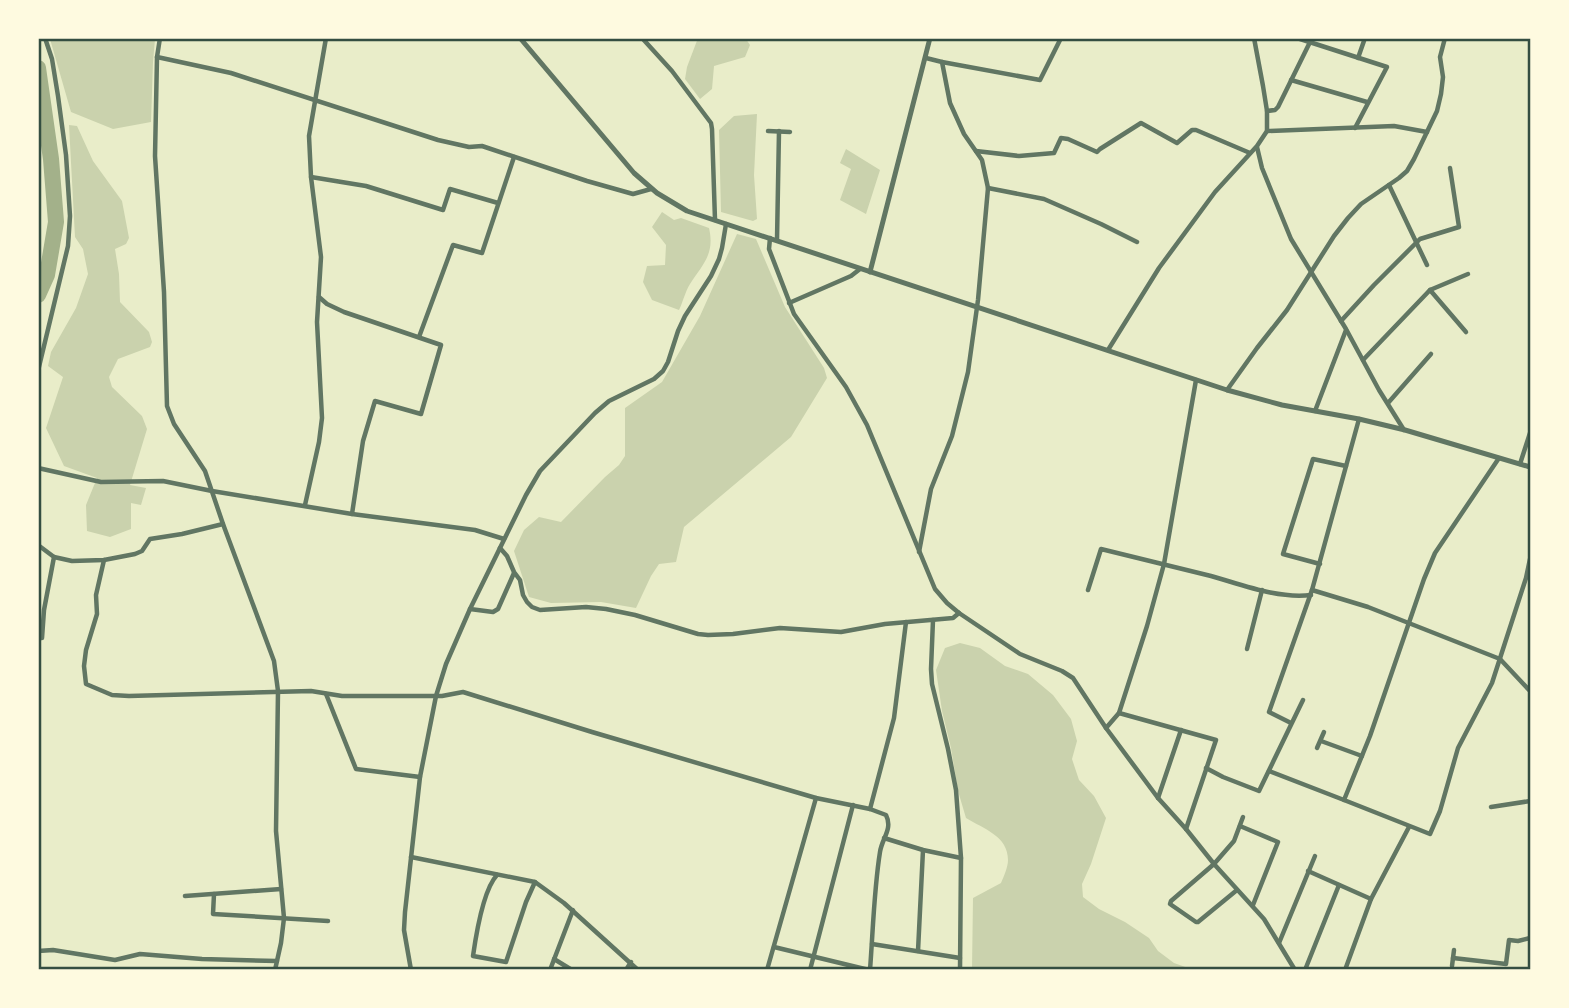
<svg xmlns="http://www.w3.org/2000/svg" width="1569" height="1008" font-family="Karla,sans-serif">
<rect width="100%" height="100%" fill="#e9edc9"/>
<g fill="#cad2ad">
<polygon points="698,38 746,39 750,45 745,57 714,66 712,89 700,99 685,79 687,67"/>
<polygon points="50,39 155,39 153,62 151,122 113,129 71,112"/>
<polygon points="757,114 754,175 757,219 753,221 721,212 719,130 734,116"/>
<polygon points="69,125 77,126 93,161 122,201 129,238 126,244 115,249 119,274 120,302 149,332 152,342 150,347 118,359 109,377 112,387 142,416 147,429 130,485 146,488 141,505 131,503 131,529 110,537 87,531 86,505 97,478 64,466 46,428 63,377 48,366 51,352 76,308 88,274 83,249 75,237"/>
<polygon points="846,149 880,170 866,214 840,200 851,169 840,163"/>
<path d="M662,212l12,8 7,-2 28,10c6,26 -6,36 -19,56 -5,8 -7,18 -11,26l-27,-10 -9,-18 4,-16 18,-1 1,-20 -14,-18z"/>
<polygon points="737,234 756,239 785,307 824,368 827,378 791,437 684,527 676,562 659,564 651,576 636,608 601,602 551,603 529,597 514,551 524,530 539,517 561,522 605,477 619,465 625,456 625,408 662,382 700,316"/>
<path d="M960,643l20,5 25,18 23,8 25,21 18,24 6,22 -5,18 7,21 15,16 12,22 -15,46 -9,20 1,13 16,12 26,13 24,16 9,13 16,12 17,6h-219l1,-71 28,-15c3,-7 7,-16 7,-23 0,-24 -24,-31 -42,-42l-8,-27 -7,-43 -9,-37 -6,-41 9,-22z"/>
</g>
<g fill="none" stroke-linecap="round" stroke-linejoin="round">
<polyline stroke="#a3b18a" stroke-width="16" points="38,68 51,159 56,222 47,275 38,295"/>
<g stroke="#617663" stroke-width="4.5">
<polyline points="160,38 157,57 155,156 164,292 167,406 174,424 205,471 223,524 274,661 278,691 276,831 284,918 281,943 275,970"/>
<polyline points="642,38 672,71 711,123 712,129 715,220"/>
<polyline points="1297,38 1387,67 1355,128"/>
<polyline points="157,57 231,73 438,140 469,147 482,146 587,181 633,194 651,189"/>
<polyline points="1358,58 1365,38"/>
<polyline points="942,62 1040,80 1061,38"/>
<polyline points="1291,80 1367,102"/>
<polyline points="1267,111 1275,110 1278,107 1312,38"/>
<polyline points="768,131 790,132"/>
<polyline points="1267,131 1394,126 1427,132"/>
<polyline points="1257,147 1262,168 1291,239 1346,329 1379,390 1404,430"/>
<polyline points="976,151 1019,156 1054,153 1061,138 1068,139 1097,152 1100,149 1141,123 1177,143 1192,130 1196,130 1250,153"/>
<polyline points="311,177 366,186 443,210 450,189 498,203"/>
<polyline points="1389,185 1427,265"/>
<polyline points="988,188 1044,199 1101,224 1137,242"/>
<polyline points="770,238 769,249 794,314 846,387 867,425 935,589 947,603 959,613 1020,654 1062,671 1073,678 1106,728 1158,798 1186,829 1214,864 1264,919 1295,970"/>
<polyline points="777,240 779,131"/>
<polyline points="1430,290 1466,332"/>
<polyline points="319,297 327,304 344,312 441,345 421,414 375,401 363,441 352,514"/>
<polyline points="789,303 851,276 860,269"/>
<polyline points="1341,321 1374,285 1420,239 1459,227 1450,168"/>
<polyline points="419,337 453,245 482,253 514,157"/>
<polyline points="1108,350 1159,268 1215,192 1257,146 1267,131 1267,111 1263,86 1254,38"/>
<polyline points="1363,360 1430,290 1468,274"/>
<polyline points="38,371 68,246 70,216 66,155 58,96 52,59 45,38"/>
<polyline points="1227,390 1257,348 1287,310 1334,236 1348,218 1361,204 1399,178 1407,171 1414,159 1437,111 1441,94 1443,77 1440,57 1445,38"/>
<polyline points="1388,403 1431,354"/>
<polyline points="1315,411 1346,330"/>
<polyline points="1499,458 1435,553 1424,579 1370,736 1344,800 1430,834 1440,811 1458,748 1492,683 1526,578 1530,559"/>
<polyline points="1520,464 1530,433"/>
<polyline points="38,468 101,482 163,481 212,491 352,514 475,530 504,539"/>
<polyline points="305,505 319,442 322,418 317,322 321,257 311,177 309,136 326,38"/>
<polyline points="38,545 54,557 44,610 42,638 38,638"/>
<polyline points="500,548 507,556 514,572 520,580 523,595 527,602 532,607 540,610 586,607 606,609 635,615 698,634 708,635 733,634 780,628 841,632 885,624 953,618 959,613"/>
<polyline points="919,552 931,489 952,436 968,372 978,300 988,188 982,160 964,134 950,103 942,62 926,58"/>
<polyline points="54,557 72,561 104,560 135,554 142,551 150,539 182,534 223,524"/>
<path d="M104,560l-8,35 1,19 -11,36 -2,16 2,18 26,11 17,1 182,-5 31,5h100l21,-4 129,40 224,66 54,11 16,6c7,14 -4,23 -6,37 -6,37 -7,79 -10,118"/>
<polyline points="1320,564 1283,554 1313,459 1346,466"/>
<path d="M1088,590l13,-41c37,9 73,18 110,27 32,9 67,23 100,19"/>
<polyline points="1312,590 1368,607 1500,659 1530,691"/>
<polyline points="470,609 493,612 498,609 514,573"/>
<polyline points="933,620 931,669 932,684 948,749 956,790 961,858 960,970"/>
<polyline points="1247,649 1262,590"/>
<polyline points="326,694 356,769 420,777"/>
<polyline points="1119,713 1216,740 1186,829"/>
<polyline points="1291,723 1269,712 1312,590 1359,419"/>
<polyline points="1106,728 1119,713 1147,626 1164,564 1196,380"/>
<polyline points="1321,741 1362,756"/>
<polyline points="1317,748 1324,732"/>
<polyline points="1206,768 1223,777 1259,791 1303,700"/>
<polyline points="1269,771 1344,800"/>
<polyline points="1158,798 1181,730"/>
<polyline points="1491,807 1530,801"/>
<polyline points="870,809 894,718 906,622"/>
<polyline points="1240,826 1278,842 1253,905"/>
<polyline points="884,838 923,850 961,858"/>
<polyline points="411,857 535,882 564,903 638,970"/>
<polyline points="1308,871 1371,899"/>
<path d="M497,875c-14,15 -21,60 -24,81l33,6 20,-60 9,-20"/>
<polyline points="1237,890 1198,922 1196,922 1170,904 1171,901 1214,864 1234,841 1243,817"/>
<polyline points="214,894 213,914 328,921"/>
<polyline points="185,896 281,889"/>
<polyline points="1279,943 1315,856"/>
<polyline points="872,944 960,958"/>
<polyline points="774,947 869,970"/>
<polyline points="38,951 53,950 115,960 140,954 202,959 277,961"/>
<polyline points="918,951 923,850"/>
<polyline points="1453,958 1506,964 1509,940 1518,941 1530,938"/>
<polyline points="554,959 572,970"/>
<polyline points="1452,966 1454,950"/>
<polyline points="411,970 404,930 405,912 420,777 436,696 446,664 470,609 526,495 540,471 595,413 609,401 654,379 663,371 668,362 678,331 685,316 711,276 719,259 722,248 726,224"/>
<polyline points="550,970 573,910"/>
<polyline points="626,970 631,962"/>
<polyline points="767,970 816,798"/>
<polyline points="810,970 853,805"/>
<polyline points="1305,970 1339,885"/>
<polyline points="1345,970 1371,899 1409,827"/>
</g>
<g stroke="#617663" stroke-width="5">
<polyline points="520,38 634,173 657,193 687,211 1227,390 1282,405 1359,419 1405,430 1530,467"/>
<polyline points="870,272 930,38"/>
</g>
</g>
<rect width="1569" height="1008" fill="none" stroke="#fefae0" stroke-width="80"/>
<rect x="40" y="40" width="1489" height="928" fill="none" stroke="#344e41" stroke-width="2.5"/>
</svg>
